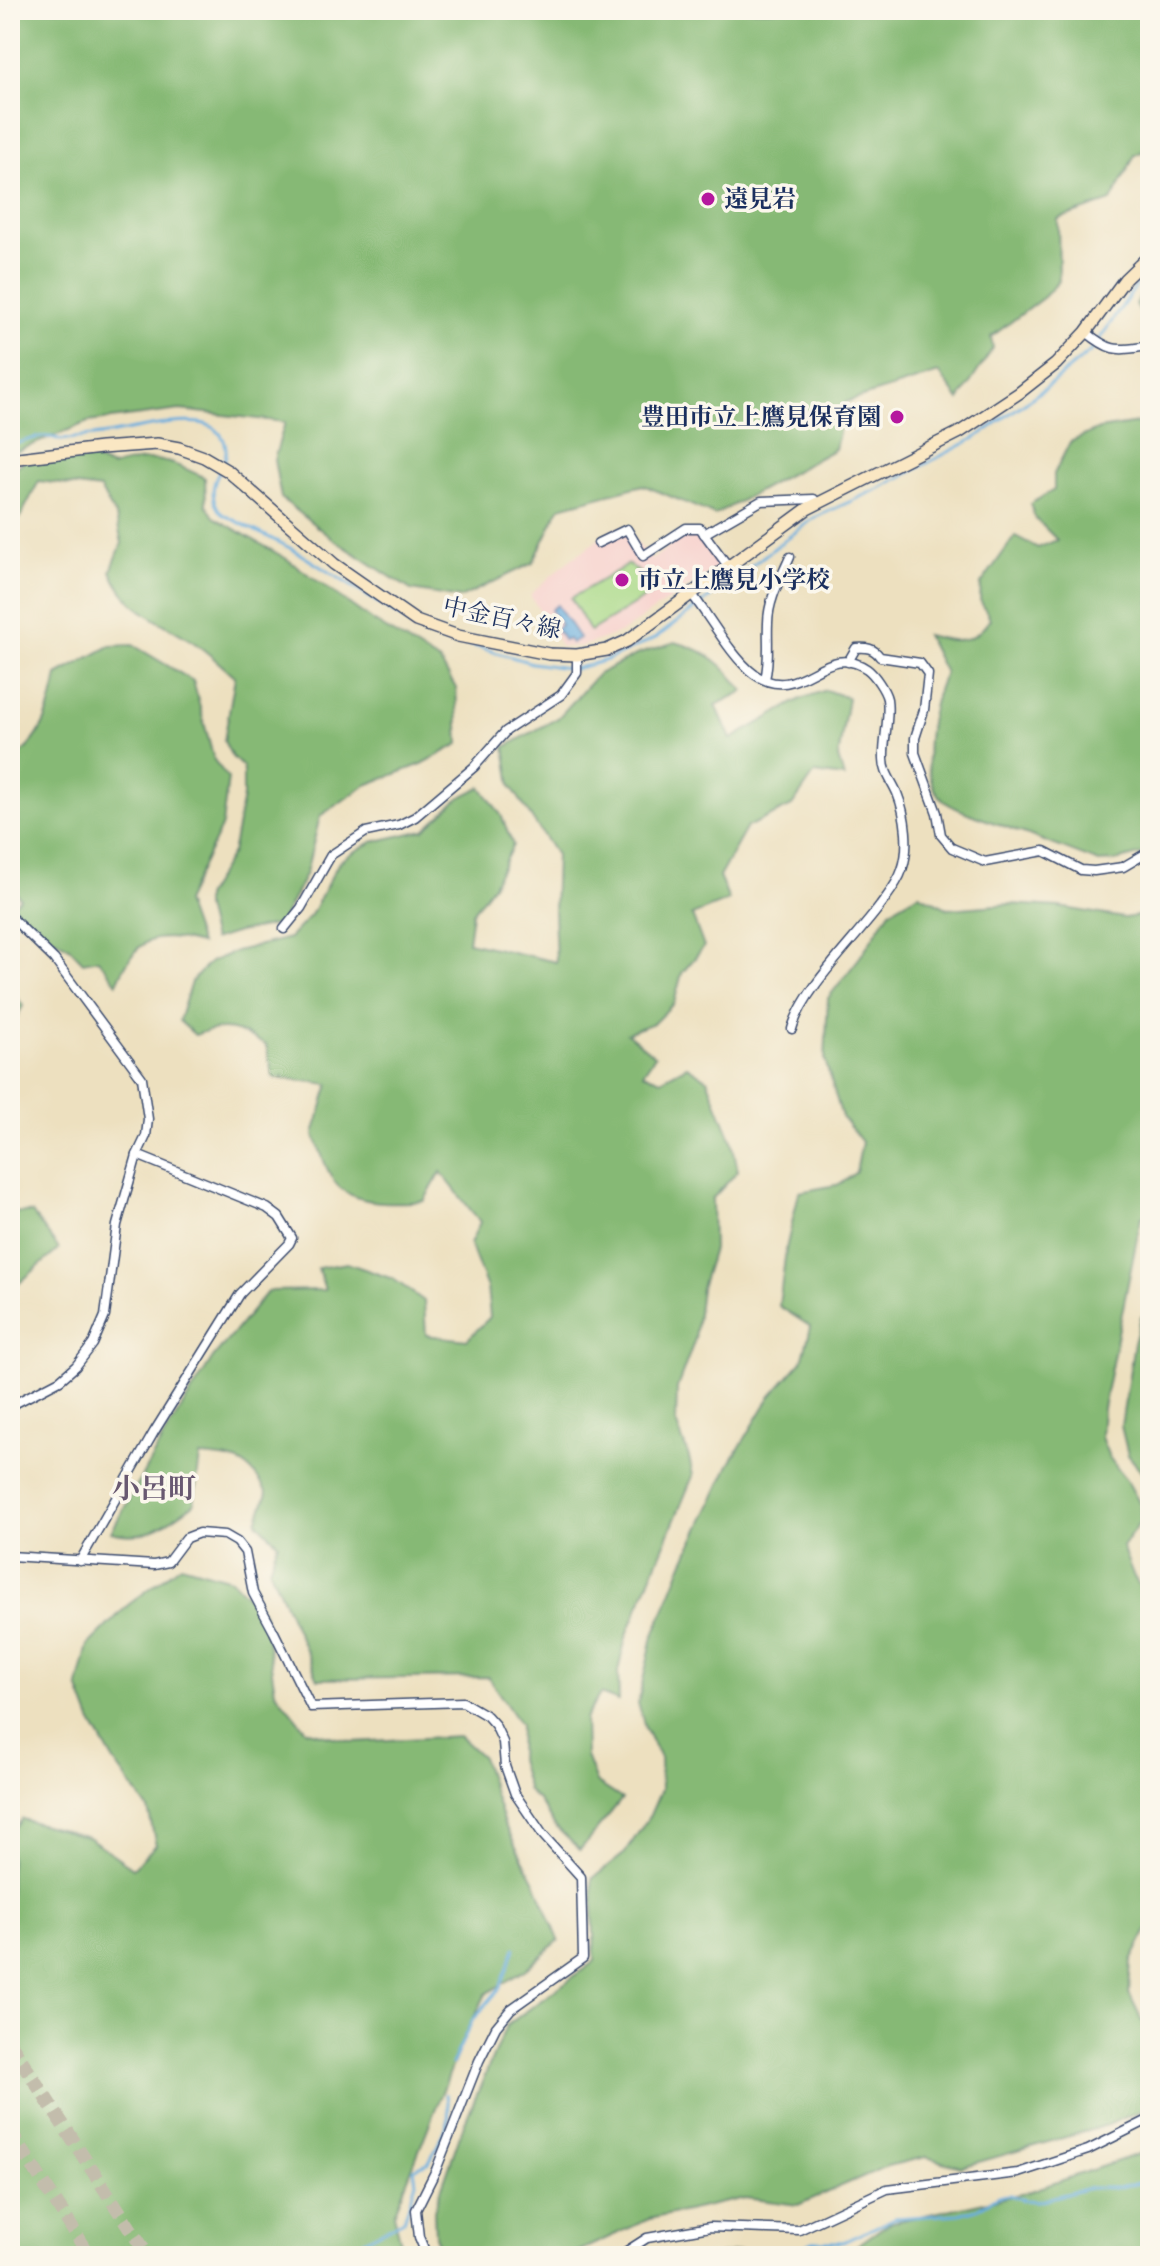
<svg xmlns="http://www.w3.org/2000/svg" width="1160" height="2266" font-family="'IM FELL Great Primer','Noto Serif JP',serif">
<rect width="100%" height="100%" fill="#fbf7ec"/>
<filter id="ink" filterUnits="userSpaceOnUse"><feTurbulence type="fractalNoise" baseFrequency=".0125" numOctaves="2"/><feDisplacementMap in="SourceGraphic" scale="16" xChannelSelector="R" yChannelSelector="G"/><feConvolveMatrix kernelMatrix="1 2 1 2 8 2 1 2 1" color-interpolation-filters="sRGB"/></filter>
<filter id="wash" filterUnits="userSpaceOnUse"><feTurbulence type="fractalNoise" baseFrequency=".006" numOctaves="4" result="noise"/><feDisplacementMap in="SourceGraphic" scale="32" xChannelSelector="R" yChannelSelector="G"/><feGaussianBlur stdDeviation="1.8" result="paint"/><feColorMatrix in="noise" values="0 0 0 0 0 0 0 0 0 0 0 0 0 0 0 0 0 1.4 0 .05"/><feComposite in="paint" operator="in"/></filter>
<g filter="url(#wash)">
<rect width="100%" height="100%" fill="#ede0bf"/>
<polygon fill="#f7d0cc" points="623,527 652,560 687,532 699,532 718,557 720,565 622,632 582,646 561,647 530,595 562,566 613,529"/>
<polygon fill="#a9d987" stroke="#628472" stroke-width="2" points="629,564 640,573 653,593 590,631 571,598"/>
<g fill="#86b974" stroke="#507469" stroke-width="2">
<polygon points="10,10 1150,10 1150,148 1135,155 1111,201 1058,219 1059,281 1044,297 991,337 993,348 959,400 939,373 846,402 835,449 715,515 643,485 560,507 533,563 460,598 411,590 331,538 281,498 274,460 285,422 180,410 88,422 10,454"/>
<polygon points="1150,279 1150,330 1136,305"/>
<path d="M1150,412v440l-34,9 -17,1c-35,-13 -69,-27 -104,-39 -13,-5 -40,-13 -51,-22 -29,-25 -14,-98 1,-128l-19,-38c28,7 46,11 64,-16l-10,-19 1,-16 34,-48 23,12 19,-8 -22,-22 -5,-14 24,-14v-16l16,-32 29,-13 39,-6z"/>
<path d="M93,458l18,9c42,-13 55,-8 94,11l1,26 8,13 73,42 86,62 67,41 16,26 3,56 -37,20 -56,21 -46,31 -14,57 -26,51 -42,8 -25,8 -8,-32v-11l27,-44 11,-56v-30l-11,-10 -8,-16 11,-64c-13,-11 -25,-23 -39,-33 -36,-25 -67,-30 -85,-73l11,-28 -6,-26 -16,-28 -61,-8 -24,46 -5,2v-58l16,-11z"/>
<path d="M675,642c34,9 48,22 69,49l-28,14 15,34 70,-40 25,-9 22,8 -10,60 6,19 -29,-4 -23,33 -45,21 -28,50 10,23 -37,15 12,32 -22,26 -8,30 -20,20 -27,10 28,23 -12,17 18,7 26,-14 20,13 25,62 6,30 -26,28 1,50 -12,39 -6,51 -18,49 -1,35 13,34 4,19 -67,161 -8,34 1,30 -19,-7 -15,25 1,37 10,26 26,17 -42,51 -25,-24 -17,-26 -10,-9 -9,-31 1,-35 -32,-48 -170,2 -49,-111 9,-25 -21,-21 10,-29c-18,-34 -31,-34 -67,-37l-6,48c-27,19 -49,38 -83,28l53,-96 49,-78 55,-67 57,-1 -7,-22 29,-5 46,16 31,22 2,34 41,5 23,-23 -3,-29 -17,-44 10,-22 -39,-50 -17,29c-27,2 -72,6 -90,-20 -9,-13 -14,-32 -20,-47l15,-50 -56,-7 -7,-32c-28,-15 -40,-22 -71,-10l-16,-14 12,-39 19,-20 26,-11 53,-13 22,-23 28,-53 11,-8 22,-12 52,-12 35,-32 22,-11 20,28 12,30 -20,40 -21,28 -4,29 88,20 -2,-51 2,-56 -45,-69 -6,-39 53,-29 40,-44 38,-19z"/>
<path d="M133,645l60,36 21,79 14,18 -6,47 -37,77 15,42c-49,-13 -63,-6 -83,39l-19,-24 -15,3 -15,-16 -32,-17 -24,-23 8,-8 -10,-14v-5l6,-7 2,-117c26,-17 34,-51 39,-80l53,-29z"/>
<polygon points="919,894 949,909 1010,904 1059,907 1124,918 1150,914 1150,1210 1141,1218 1103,1408 1101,1437 1109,1457 1129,1484 1140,1504 1141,1521 1122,1547 1134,1577 1150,1603 1150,1925 1131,1961 1129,1993 1148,2033 1143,2074 1147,2108 1108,2125 961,2167 926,2157 887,2166 798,2205 745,2198 649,2219 568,2256 443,2256 435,2236 434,2210 462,2129 506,2026 595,1961 592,1879 625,1853 650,1815 661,1790 660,1758 645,1728 638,1703 652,1640 683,1563 729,1465 770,1397 802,1361 811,1327 779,1306 786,1249 799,1192 841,1184 856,1172 862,1142 842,1117 825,1060 828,998 860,957 890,911"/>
<polygon points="10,986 23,1006 10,1028"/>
<polygon points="10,1212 32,1213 59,1249 10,1291"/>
<polygon points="1150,1309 1150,1482 1128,1455 1121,1426 1134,1343 1141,1317"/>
<polygon points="181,1565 231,1579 263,1612 275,1691 306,1730 353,1742 459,1736 482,1757 504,1824 534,1880 559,1940 526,1969 486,1994 463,2039 394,2214 404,2256 10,2256 10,1834 22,1819 88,1837 133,1868 156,1845 148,1809 113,1760 91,1721 78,1686 88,1645 128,1605"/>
<polygon points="1150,2150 1150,2256 717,2256 739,2251 849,2251 889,2223 1025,2193"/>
</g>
<polygon fill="#68adde" stroke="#426e9e" stroke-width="2" points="557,605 579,638 571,643 568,639 564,641 556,629 561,625 551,610"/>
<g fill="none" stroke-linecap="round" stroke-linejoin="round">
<g stroke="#68adde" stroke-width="3">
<path d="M10,445c19,-4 31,-13 51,-5 19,-3 38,-4 57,-8 24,-4 64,-14 87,-8 18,5 26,24 18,39"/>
<path d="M220,470c-9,16 -10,30 2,44l70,35 114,71"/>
<polyline points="423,629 446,637"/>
<polyline points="457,641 532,663 574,669 607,660 656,638 814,518 878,489 977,437 1047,387 1092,350 1150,266"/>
<polyline points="452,2064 472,2021 500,1988 515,1948"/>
<polyline points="346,2256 362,2241 404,2220 416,2182 414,2169 429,2162 444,2133 449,2119 446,2094"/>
<polyline points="786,2256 813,2242 843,2242 895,2218 959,2214 977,2209 998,2196 1009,2195 1024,2200 1037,2201 1090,2188 1119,2188 1150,2180"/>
</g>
</g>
</g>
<g filter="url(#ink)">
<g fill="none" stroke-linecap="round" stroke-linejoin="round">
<g stroke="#c3bdac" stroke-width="14" stroke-dasharray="14 7" stroke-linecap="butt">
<polyline points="10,2043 148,2256"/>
<polyline points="10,2131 90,2256"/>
</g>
<g stroke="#3a4a6d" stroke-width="11">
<g id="street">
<path d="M1086,332c27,22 31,18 64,14"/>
<polyline points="704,534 761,501 814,499 817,504"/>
<polyline points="598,543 627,529 643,556 686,528 700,528 728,566"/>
<path d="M691,593c18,23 41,65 63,81 47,33 70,-35 113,-5 7,5 18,21 20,30 3,19 -4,41 -3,60 0,14 8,22 13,34 9,22 13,55 5,77 -4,13 -15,26 -22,36 -26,35 -77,83 -88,123"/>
<path d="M848,662l8,-14c10,-1 18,0 24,9l40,6 8,11 -4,36 -9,28v15l22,60 4,22 11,13 33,14 59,-11 37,19 13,1 29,-4 27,-16"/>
<path d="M765,679c5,-19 2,-37 3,-56 0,-23 13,-45 22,-66"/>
<polyline points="10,728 11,720"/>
<polyline points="10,916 54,959 142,1078 148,1119 146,1136 137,1155 117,1225 105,1316 93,1344 76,1366 60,1380 10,1406"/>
<polyline points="284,929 301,908 331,855 366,832 399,825 415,817 474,767 506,731 561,695 577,673 577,655"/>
<polyline points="10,1556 154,1565 168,1562 186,1538 199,1533 225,1535 237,1542 245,1552 253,1593 274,1632 311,1707 463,1702 487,1716 495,1725 503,1742 505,1766 515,1794 543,1835 581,1877 583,1958 511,2009 496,2027 479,2061 436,2170 416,2210 419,2237 427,2256"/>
<polyline points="80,1561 154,1432 240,1294 289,1244 292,1238 279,1217 267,1208 137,1155"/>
<polyline points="619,2256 647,2238 710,2227 799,2230 887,2189 1018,2173 1088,2150 1150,2119"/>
</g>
</g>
<g stroke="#3a4a6d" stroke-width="14">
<polyline id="secondary" points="10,459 101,448 157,444 179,448 204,457 228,471 334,564 416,621 458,636 549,654 577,655 607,650 627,641 807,509 960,432 1019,393 1056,364 1086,332 1125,279 1150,255"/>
</g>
<use href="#street" stroke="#fff" stroke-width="8"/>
<use href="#secondary" stroke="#fae7c3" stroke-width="11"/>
</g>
</g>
<g fill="#b5179e" stroke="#fbf7ec" stroke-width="3">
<circle cx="708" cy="199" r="8"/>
<circle cx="897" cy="417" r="8"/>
<circle cx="622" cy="580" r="8"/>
</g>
<g text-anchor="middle" stroke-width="7" stroke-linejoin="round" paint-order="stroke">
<g font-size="24" font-weight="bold" fill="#1b2f5e" stroke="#fbf7ec" text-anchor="start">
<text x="724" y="207">遠見岩</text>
<text x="881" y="425" text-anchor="end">豊田市立上鷹見保育園</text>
<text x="638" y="588">市立上鷹見小学校</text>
</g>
<g font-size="24" fill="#1b2f5e" stroke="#fbf7ec">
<text transform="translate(502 618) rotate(12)" y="8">中金百々線</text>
</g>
<g font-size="28" font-weight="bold" fill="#695971" stroke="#fbf7ec">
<text x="154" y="1498">小呂町</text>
</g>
</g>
<rect width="1160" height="2266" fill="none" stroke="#fbf7ec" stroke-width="40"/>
</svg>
